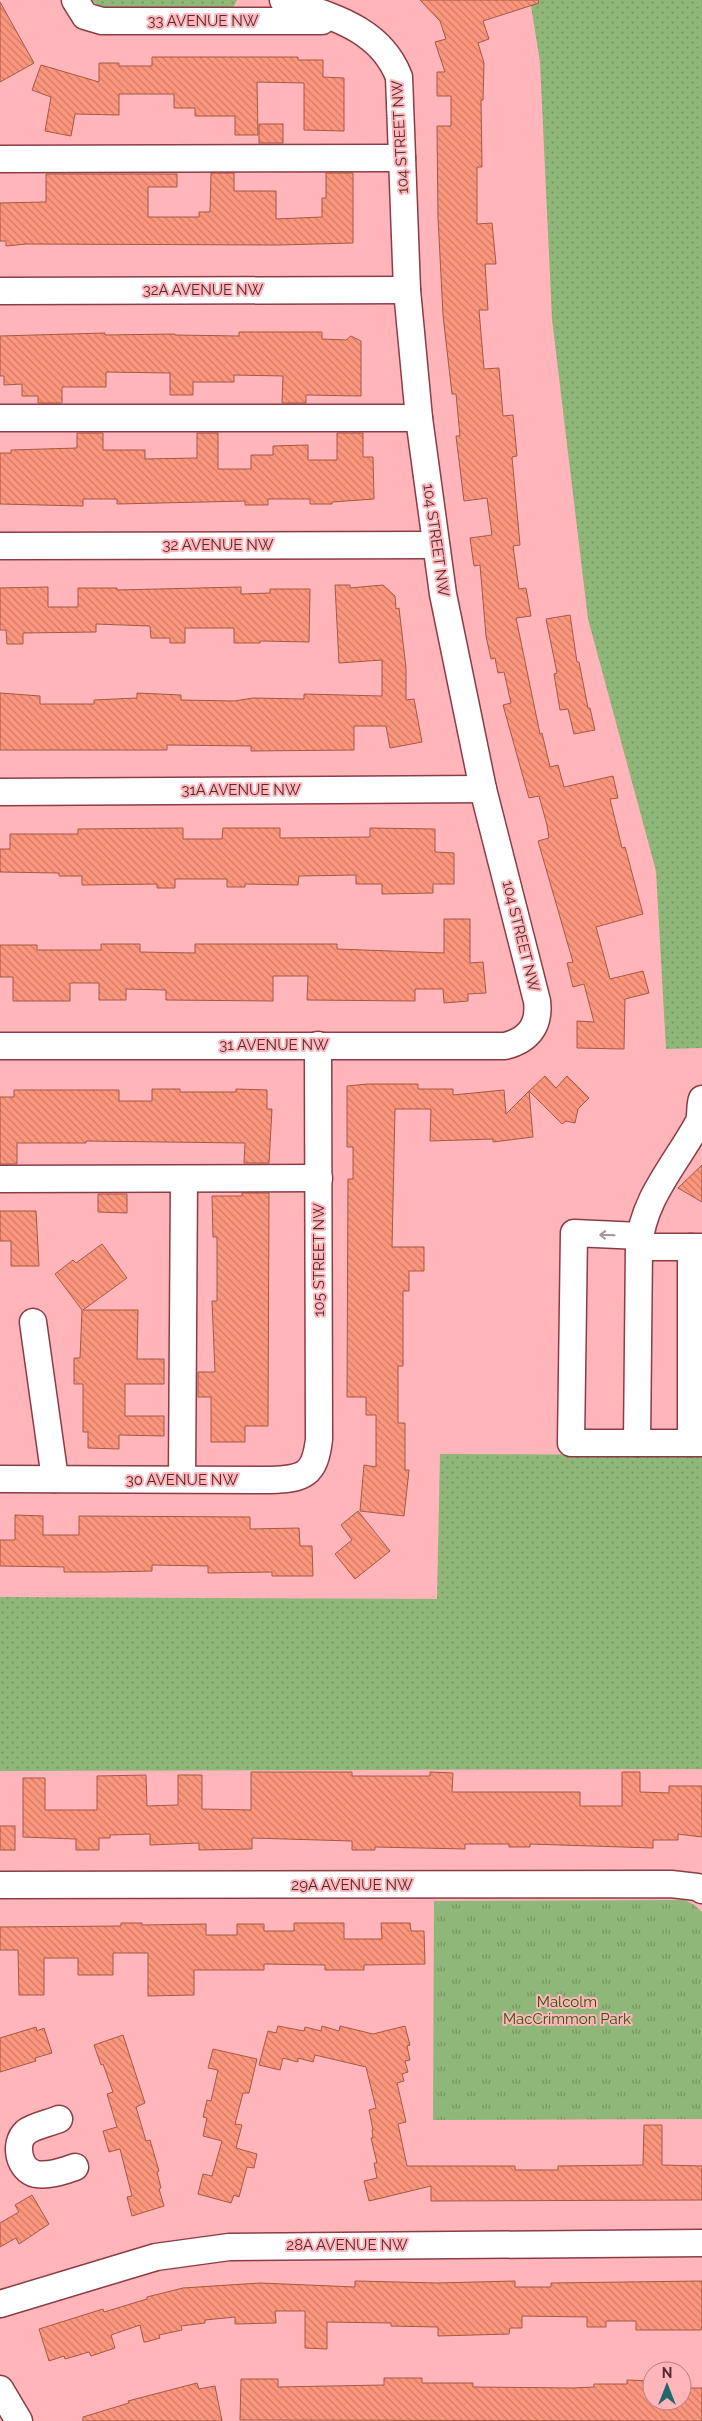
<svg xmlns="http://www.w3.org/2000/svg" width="702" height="2421" font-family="Raleway,sans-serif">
<defs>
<pattern id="grass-dots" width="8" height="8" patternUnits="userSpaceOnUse" patternTransform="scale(1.25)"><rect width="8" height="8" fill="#8fb779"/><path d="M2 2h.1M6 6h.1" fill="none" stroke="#779564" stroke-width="1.8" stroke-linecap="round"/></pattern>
<pattern id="park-tufts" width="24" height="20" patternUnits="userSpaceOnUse" patternTransform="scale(1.25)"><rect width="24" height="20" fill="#8fb779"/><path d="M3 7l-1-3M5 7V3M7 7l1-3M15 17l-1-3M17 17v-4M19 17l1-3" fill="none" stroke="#779564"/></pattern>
<pattern id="building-back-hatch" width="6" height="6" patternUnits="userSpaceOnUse" patternTransform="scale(1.25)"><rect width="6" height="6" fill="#fc977d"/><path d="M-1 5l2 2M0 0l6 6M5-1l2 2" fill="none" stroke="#ce7b67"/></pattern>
</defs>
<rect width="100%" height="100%" fill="#ffb5ba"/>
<g fill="url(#grass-dots)">
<polygon points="91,0 237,0 233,8 110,8 101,7"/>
<polygon points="530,0 702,0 702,1048 666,1049 656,871 588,619 552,319 540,62"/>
<polygon points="440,1454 702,1455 702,1769 0,1771 0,1597 437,1599"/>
</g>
<polygon fill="url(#park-tufts)" points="684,1900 693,1904 702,1912 702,2119 433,2120 434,1901"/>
<g fill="url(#building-back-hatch)" stroke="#a65845">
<polygon points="420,0 538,0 539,3 483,21 489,39 478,43 484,63 483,100 481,100 482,167 477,167 477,224 492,223 496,264 485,264 488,310 479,310 484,369 499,368 503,416 513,415 517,456 512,457 520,545 513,546 519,589 526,588 531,616 516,618 540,734 542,733 550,767 558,765 564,787 613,776 618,798 610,799 622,848 625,847 643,914 596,927 610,979 643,971 649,993 625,999 624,1049 577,1048 577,1021 594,1022 584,984 573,987 567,963 573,962 538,841 549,838 547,825 539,796 529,798 503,705 511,703 504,672 498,673 495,658 491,659 486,636 480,565 474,566 470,538 492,535 487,498 464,501 456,436 460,436 456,394 452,394 443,315 438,217 437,126 451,126 451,96 437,96 437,72 445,72 435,42 446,39 440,21"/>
<polygon points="0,2 34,63 0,82"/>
<polygon points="152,57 298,57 298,60 323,60 323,77 344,78 344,131 304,130 304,83 257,82 258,135 235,135 235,116 195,116 195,108 174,108 174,94 119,94 119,115 75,114 71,136 45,131 51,97 32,90 41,65 99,82 99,63 119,63 119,66 152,66"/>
<rect x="259" y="124" width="24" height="19"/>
<polygon points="211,173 234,173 234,191 276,191 276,219 322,217 322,198 326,198 326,173 353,173 353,243 279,245 26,244 6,246 6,241 0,241 0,203 46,202 46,174 177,174 177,187 148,187 148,217 199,217 199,212 210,212"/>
<polygon points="239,332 322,332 322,339 346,340 351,336 361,341 361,396 306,395 306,403 282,403 283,376 234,375 234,382 193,382 193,395 170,395 170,373 106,372 106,387 62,387 62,403 38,403 38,396 22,396 22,384 4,385 4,376 0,376 0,336 105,333 105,335 175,334 175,335 239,336"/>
<polygon points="77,433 103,433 103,450 145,450 145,459 197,458 197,433 218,433 218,469 251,469 251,455 273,455 273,446 308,445 308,460 337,460 337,433 363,433 363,457 373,457 374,499 332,502 332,504 310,504 310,499 268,499 268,505 245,505 245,501 117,504 117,499 83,499 83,506 0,504 0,453 11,453 11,450 77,448"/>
<polygon points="335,585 350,585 350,588 383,585 395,596 396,609 399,608 406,668 406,700 414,699 422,742 390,748 386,726 354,726 354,750 251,751 251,746 167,745 167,750 0,750 0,693 40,696 40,704 94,704 94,700 137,698 137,693 181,695 181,700 234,701 253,698 304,699 304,694 382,696 382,660 339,663"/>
<polygon points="48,587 48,607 78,607 78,588 117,588 117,590 241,587 241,594 270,593 270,589 310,589 309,642 260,641 260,643 234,643 234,628 185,628 185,643 170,643 170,638 151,638 150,626 96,624 96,632 23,633 23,644 7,644 6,630 0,630 0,588"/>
<polygon points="570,615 577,662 579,662 588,708 590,708 595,730 574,734 568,709 560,710 554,674 557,673 546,619"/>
<polygon points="183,828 183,839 222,839 223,828 280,828 280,838 370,837 370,828 435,829 435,852 454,853 454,884 433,884 433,893 382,894 382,884 356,884 356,875 299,876 298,885 245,884 245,887 227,887 227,879 175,879 175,888 157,888 157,884 82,885 82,876 59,876 59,873 0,872 0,849 10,849 10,834 78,834 78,829"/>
<polygon points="444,919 470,919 470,963 483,962 486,993 468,994 468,1001 444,1003 443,989 415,989 415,1001 307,1000 308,976 273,976 273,1001 166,1000 166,990 126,989 126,1000 99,1000 99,983 70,983 70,1001 13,1001 13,977 0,977 0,945 37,945 37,950 101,950 101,944 140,944 140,952 195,953 195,944 337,944 337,949 444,953"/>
<polygon points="545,1076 556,1088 567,1076 589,1098 578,1109 575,1123 566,1121 562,1124 529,1091"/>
<polygon points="368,1084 418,1084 418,1089 453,1089 453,1095 504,1090 506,1114 529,1091 533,1137 493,1142 493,1139 430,1141 431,1109 395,1109 392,1247 424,1247 424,1271 409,1271 409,1291 403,1291 403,1366 398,1366 398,1423 405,1423 405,1470 409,1470 404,1516 360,1511 364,1465 376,1467 376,1415 366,1415 366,1397 347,1397 348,1179 353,1179 353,1147 347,1147 347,1086"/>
<polygon points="152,1089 180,1089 180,1092 236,1092 236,1089 267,1090 267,1109 272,1109 269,1163 244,1163 245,1143 86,1141 86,1143 17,1143 17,1164 0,1164 0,1097 14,1097 14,1090 119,1090 119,1101 152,1101"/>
<polygon points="702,1165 702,1202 678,1188"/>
<polygon points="242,1193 269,1193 268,1426 245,1426 245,1442 211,1442 211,1397 198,1397 198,1372 215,1372 212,1301 217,1301 217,1237 213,1237 212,1196 242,1196"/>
<polygon points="98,1194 127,1194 127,1213 98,1212"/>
<polygon points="0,1211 36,1211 39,1266 11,1266 11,1241 0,1241"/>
<polygon points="102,1244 127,1278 83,1310 138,1310 137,1359 164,1359 164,1384 125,1384 125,1416 164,1416 164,1436 119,1435 119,1449 88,1448 88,1432 83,1432 83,1384 74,1384 74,1358 80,1358 82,1310 55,1274 73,1260 76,1263"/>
<polygon points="358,1511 390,1551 355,1579 335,1554 352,1540 341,1525"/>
<polygon points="15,1515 43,1516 43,1535 79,1535 79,1516 250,1517 250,1529 299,1528 300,1546 312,1546 313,1576 272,1576 272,1572 208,1573 208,1566 152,1565 152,1571 106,1572 64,1572 64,1567 0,1566 0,1540 15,1540"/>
<polygon points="251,1772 352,1772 352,1776 430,1776 430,1772 453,1773 452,1792 580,1792 580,1806 622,1806 622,1772 640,1772 640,1792 669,1793 669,1786 702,1786 702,1837 678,1834 678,1840 653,1840 653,1848 530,1844 530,1847 509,1847 509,1844 465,1844 465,1849 375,1847 375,1850 352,1850 352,1841 252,1838 252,1849 199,1850 199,1843 150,1845 150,1834 110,1835 110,1838 99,1838 99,1850 76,1850 76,1839 23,1837 23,1778 45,1778 45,1810 97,1810 97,1776 146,1775 147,1806 178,1805 178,1775 202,1775 202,1809 251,1810"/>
<rect x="0" y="1826" width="15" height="24"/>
<polygon points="121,1923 142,1923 142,1925 206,1924 206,1935 237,1935 237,1924 264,1924 264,1931 294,1931 294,1923 344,1923 344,1939 382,1939 381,1923 410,1923 411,1931 424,1931 425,1964 364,1965 364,1970 325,1970 325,1965 264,1964 264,1970 194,1970 194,1995 148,1996 148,1953 113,1953 113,1975 78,1975 78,1958 44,1958 44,1995 19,1995 18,1950 0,1950 0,1927 121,1926"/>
<polygon points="278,2026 304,2031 305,2027 321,2031 322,2026 339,2031 340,2026 373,2034 405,2026 410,2045 407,2046 410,2060 405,2061 408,2072 402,2074 404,2081 397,2083 406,2122 398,2124 407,2166 515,2166 515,2170 558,2170 558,2166 643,2165 644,2125 662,2125 662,2165 702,2166 702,2200 431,2201 431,2186 369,2201 364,2181 377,2178 374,2163 377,2163 371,2138 373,2138 372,2130 373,2130 369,2110 376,2108 366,2067 315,2055 313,2062 298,2058 298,2062 283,2058 280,2070 259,2065 268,2031 276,2033"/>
<polygon points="36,2027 37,2031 44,2028 52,2053 35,2058 36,2061 0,2072 0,2038"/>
<polygon points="123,2035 145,2103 136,2107 146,2141 150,2140 159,2171 157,2172 161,2188 159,2189 164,2206 132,2216 127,2197 132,2196 120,2149 109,2152 103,2131 117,2127 107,2094 113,2092 103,2064 101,2065 94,2045"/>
<polygon points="213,2049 257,2059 249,2093 243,2093 235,2124 242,2125 236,2148 257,2154 254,2168 247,2167 239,2197 234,2195 231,2203 198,2194 203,2174 212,2176 222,2141 203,2136 207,2118 203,2117 207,2100 211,2101 218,2070 208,2068"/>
<polygon points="32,2195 49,2224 19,2244 16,2238 0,2247 0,2223 19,2212 15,2205"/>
<polygon points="355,2281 438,2283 515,2281 515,2287 551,2287 551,2283 702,2281 702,2326 701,2330 636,2330 636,2321 606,2321 606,2327 587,2327 587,2317 522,2316 522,2328 510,2328 509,2334 438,2336 438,2327 391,2326 391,2323 327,2322 327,2349 305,2348 305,2311 275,2311 276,2323 235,2324 235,2317 205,2320 205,2323 181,2326 182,2330 159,2335 160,2338 146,2342 144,2342 140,2325 111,2335 115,2348 91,2356 89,2352 65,2359 64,2356 49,2361 39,2329 103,2309 104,2312 147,2299 147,2297 183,2288 260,2283 355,2287"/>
<polygon points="384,2378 422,2378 422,2383 473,2383 473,2387 573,2388 594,2387 594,2384 627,2384 627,2380 652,2381 652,2401 682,2401 682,2388 702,2388 702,2421 240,2420 241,2379 278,2379 278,2387 384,2385"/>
<polygon points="197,2383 199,2389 215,2386 222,2421 83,2421 83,2417 129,2403 128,2401"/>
</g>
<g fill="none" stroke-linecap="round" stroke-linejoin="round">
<g stroke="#8b3c45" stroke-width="29">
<g id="minor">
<polyline points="75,0 85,16 102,21 322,21"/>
<polyline points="0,159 402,158"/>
<polyline points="0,291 407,290"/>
<polyline points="0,418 419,418"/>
<polyline points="0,546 436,545"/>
<polyline points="0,792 483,789"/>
<path d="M0,1046h505c24,-6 35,-21 32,-45l-54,-212 -40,-195 -24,-176 -12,-128 -8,-213c-19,-50 -70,-61 -116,-77"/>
<polyline points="0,1179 319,1178"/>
<path d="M639,1247c3,-47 36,-82 58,-122 5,-7 2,-19 5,-26"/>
<polyline points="691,1247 691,1443"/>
<polyline points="702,1247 639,1247 637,1443 702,1443"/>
<polyline points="33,1322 55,1479"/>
<polyline points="637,1443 571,1443 574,1233 640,1236"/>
<path d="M0,1479l270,1c34,-1 45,-5 49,-41l-1,-394"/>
<polyline points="182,1479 184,1179"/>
<polyline points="0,1885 671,1884 697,1887 702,1890"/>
<path d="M59,2119c-9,4 -25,7 -33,13 -13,12 -7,38 10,42 14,2 27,-3 39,-7"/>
<polyline points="0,2304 156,2257 229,2247 702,2243"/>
<polyline points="0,2389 19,2421"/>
</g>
</g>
<use href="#minor" stroke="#fff" stroke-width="26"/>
</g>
<defs><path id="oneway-shaft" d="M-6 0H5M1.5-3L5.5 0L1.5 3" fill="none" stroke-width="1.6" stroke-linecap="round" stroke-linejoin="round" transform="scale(1.25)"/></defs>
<use stroke="#a89697" href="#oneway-shaft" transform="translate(607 1235) rotate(-178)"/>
<g text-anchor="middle" stroke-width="4" stroke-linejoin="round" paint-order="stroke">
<g font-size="15" fill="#512c2f" stroke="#ffb5ba">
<text x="203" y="26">33 AVENUE NW</text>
<text transform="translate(400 137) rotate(-93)" y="5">104 STREET NW</text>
<text x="203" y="295">32A AVENUE NW</text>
<text transform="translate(436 540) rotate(82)" y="5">104 STREET NW</text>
<text x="218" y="550">32 AVENUE NW</text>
<text x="241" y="795">31A AVENUE NW</text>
<text transform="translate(521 936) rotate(76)" y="5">104 STREET NW</text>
<text x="274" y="1050">31 AVENUE NW</text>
<text transform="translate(319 1260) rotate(-90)" y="5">105 STREET NW</text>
<text x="182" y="1485">30 AVENUE NW</text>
<text x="352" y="1890">29A AVENUE NW</text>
<text x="347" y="2250">28A AVENUE NW</text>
</g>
<g font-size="15" fill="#2a5506" stroke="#ffb5ba">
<text x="567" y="2007">Malcolm<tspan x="567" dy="17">MacCrimmon Park</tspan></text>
</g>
</g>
<g transform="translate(667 2386)"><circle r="24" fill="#ffb5ba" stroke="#b97e82"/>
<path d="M0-4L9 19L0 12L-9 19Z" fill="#1e6a6a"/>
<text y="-8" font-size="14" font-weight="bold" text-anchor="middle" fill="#512c2f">N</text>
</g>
</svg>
